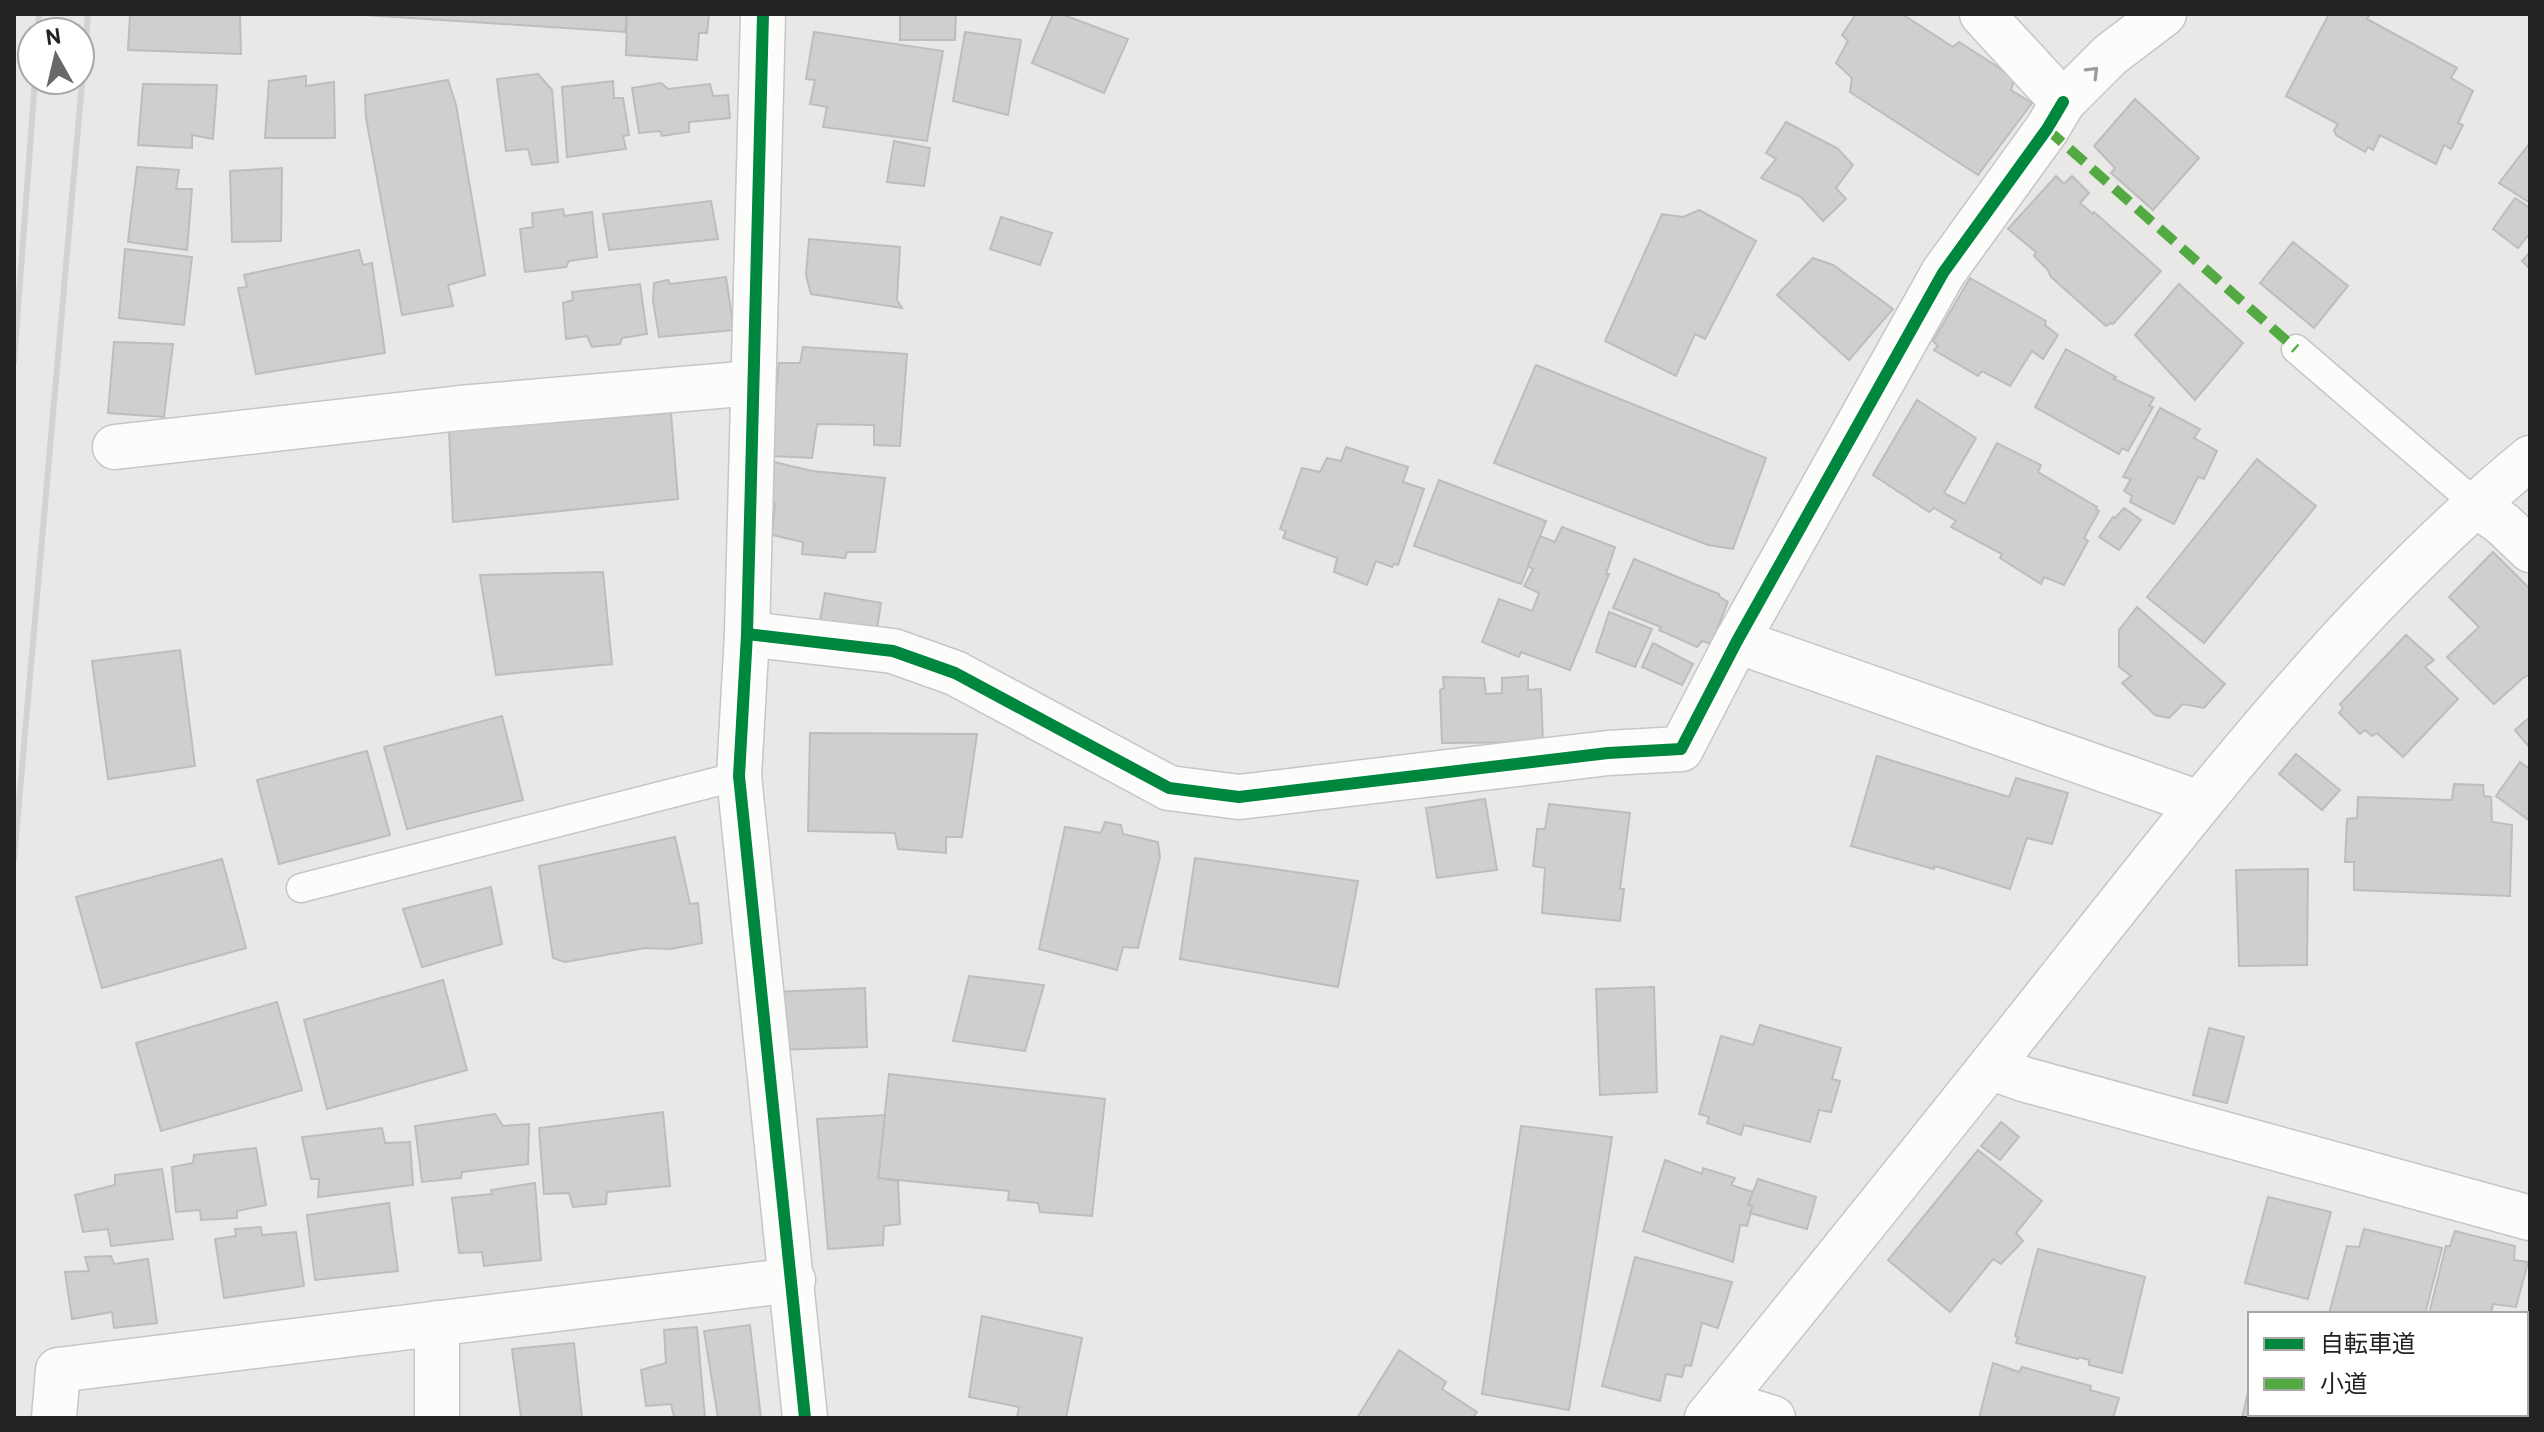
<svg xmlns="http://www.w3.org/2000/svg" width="2544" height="1432" font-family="Overpass,'Noto Sans JP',sans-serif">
<rect width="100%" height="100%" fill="#e9e8e6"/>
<g fill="#d0cfce" stroke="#bebdbc" stroke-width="2">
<polygon points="130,14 240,14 241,54 128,50"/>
<polygon points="350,14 627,14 625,32"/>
<polygon points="627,14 709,14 707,33 699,33 697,60 626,55"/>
<polygon points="900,14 956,14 955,40 900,40"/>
<polygon points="1053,14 1061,14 1128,39 1104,93 1032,63"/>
<polygon points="1856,14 1902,14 1953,47 1959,42 2015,78 2011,90 2032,103 1978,175 1850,92 1852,78 1836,63 1848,41 1842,35"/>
<polygon points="2329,14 2370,14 2367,19 2457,68 2451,78 2473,91 2458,123 2463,125 2451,149 2444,145 2436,164 2380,135 2373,150 2368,147 2365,152 2336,135 2334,130 2338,124 2286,96"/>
<polygon points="814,32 943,51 927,141 823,127 827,107 810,104 815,80 806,79"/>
<polygon points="965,32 1021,40 1008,115 953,101"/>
<polygon points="538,74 552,90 558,162 532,165 528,149 506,151 497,79"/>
<polygon points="306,76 306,86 334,82 335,138 265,138 269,81"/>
<polygon points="448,80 456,105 485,275 448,285 453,306 402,315 366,118 365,95"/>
<polygon points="613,81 614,98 623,98 629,135 623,136 626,149 567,157 562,87"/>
<polygon points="661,83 668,89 710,84 713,96 728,95 730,118 689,122 689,132 662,136 660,131 639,133 632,88"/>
<polygon points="143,84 217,85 213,139 192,135 192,148 138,145"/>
<polygon points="2135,99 2199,158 2153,210 2111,173 2115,168 2094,146"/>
<polygon points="1786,122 1837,148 1853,165 1836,188 1846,199 1823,221 1801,197 1761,178 1776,159 1766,153"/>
<polygon points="894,141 930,148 924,186 887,182"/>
<polygon points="2530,143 2530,203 2499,183"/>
<polygon points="137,167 179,170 176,189 192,189 187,250 128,242"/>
<polygon points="282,168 281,241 232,242 230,171"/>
<polygon points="2056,176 2064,184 2072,176 2089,193 2080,203 2093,214 2094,212 2161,271 2113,324 2111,323 2106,326 2051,277 2048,270 2034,256 2036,252 2008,229"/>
<polygon points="2515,198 2530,208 2530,233 2518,248 2493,229"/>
<polygon points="711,201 718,239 609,250 603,214"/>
<polygon points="563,209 564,216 592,212 597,257 569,261 566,267 525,272 520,229 533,227 532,213"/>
<polygon points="1699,210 1756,241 1705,339 1695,334 1676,376 1605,341 1662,214 1683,217"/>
<polygon points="1001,217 1052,233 1040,265 990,249"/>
<polygon points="809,239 900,247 897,300 902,308 811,294 806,275"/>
<polygon points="2293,242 2348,286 2314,328 2260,283"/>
<polygon points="125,249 192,257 184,325 119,318"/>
<polygon points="359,250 363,265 372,263 385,353 256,374 238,288 247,287 244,275"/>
<polygon points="2530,252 2530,269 2522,261"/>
<polygon points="1813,258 1833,265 1893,309 1849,360 1777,295"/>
<polygon points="726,277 734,330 659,337 653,301 654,283 668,280 670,284"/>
<polygon points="1970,278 2046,321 2045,325 2058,335 2043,359 2032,351 2010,386 1982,371 1978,376 1934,350 1938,346 1933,341"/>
<polygon points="640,284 647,334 622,338 620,344 592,347 587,336 566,339 563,303 573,300 572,292"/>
<polygon points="2179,284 2243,343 2195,400 2135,335"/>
<polygon points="114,342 173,344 164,417 108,413"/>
<polygon points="803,347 907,354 900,446 874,445 874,425 817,424 812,458 773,456 773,421 779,363 800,363"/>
<polygon points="2066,349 2116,377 2114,379 2154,398 2149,406 2153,407 2128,451 2122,448 2119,454 2035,407"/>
<polygon points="1536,365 1766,458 1733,549 1708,545 1494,463"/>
<polygon points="1917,400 1976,438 1944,493 1965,504 1997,443 2041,465 2038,472 2097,507 2096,509 2099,511 2084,538 2088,541 2064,585 2044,577 2041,584 2000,558 2002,554 1951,527 1956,521 1934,508 1929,512 1873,475"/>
<polygon points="2160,408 2200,429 2194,438 2217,451 2204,479 2198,477 2174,524 2130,502 2132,496 2124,491 2131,479 2123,477"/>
<polygon points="671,413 678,499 453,522 449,430"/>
<polygon points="1346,447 1408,467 1403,482 1424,489 1398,565 1394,564 1392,567 1376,561 1367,585 1334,572 1337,558 1283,538 1286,531 1280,529 1302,468 1320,472 1327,458 1341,461"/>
<polygon points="2257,459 2316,506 2204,643 2147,597"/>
<polygon points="770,461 812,471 885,478 875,552 847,552 845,558 802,554 803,542 772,535 775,504 767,503"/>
<polygon points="1439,480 1546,521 1521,584 1414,546"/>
<polygon points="2124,508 2141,520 2119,550 2099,537 2113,517 2115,518"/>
<polygon points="1562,527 1615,547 1606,574 1609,574 1570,670 1521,652 1519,657 1482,642 1499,599 1532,611 1539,593 1524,586 1533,569 1528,566 1540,536 1555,542"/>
<polygon points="2493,552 2530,589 2530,674 2523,678 2494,704 2447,657 2479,627 2449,597"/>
<polygon points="1634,559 1719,594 1720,597 1728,602 1711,644 1702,641 1697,647 1659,630 1661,627 1613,608"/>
<polygon points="603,572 612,664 496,675 480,575"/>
<polygon points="825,593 881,603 877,629 820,620"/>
<polygon points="2137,607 2225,684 2204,708 2183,704 2169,718 2155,715 2122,683 2131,676 2119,667 2119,630"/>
<polygon points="1609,612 1652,629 1635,667 1596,652"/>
<polygon points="2406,635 2434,660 2425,667 2458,699 2403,757 2377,733 2372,736 2365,730 2360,734 2339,713 2343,708 2340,704"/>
<polygon points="1653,643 1693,664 1682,685 1642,667"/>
<polygon points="180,650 195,766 108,779 92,661"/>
<polygon points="1528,676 1528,690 1541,689 1543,742 1442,743 1440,690 1444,688 1443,677 1484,678 1486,694 1502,693 1502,678"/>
<polygon points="502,716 523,800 407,829 384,747"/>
<polygon points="2530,717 2530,748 2515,730"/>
<polygon points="810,733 977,734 962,837 946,837 946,853 898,849 895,833 808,831"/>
<polygon points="367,751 390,835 279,864 257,780"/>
<polygon points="2296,754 2340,790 2322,810 2279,774"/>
<polygon points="1877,756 2009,797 2016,778 2068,793 2052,844 2027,838 2010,889 1935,866 1934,869 1851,846"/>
<polygon points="2520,762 2530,769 2530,821 2496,796"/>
<polygon points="2454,784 2483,785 2484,796 2491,797 2492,822 2512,825 2510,896 2354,890 2354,862 2345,862 2347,819 2357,818 2358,797 2452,800"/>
<polygon points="1485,799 1497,870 1437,878 1426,808"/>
<polygon points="1549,804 1630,813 1620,889 1624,889 1620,921 1542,913 1545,868 1533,866 1537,829 1545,829"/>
<polygon points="1105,822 1121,825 1123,834 1158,842 1160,857 1138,948 1123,947 1117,970 1039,949 1065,827 1101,833"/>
<polygon points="675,837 690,904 698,903 702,943 671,949 645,948 565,962 553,958 539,866"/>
<polygon points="1195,858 1358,881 1338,987 1180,959"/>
<polygon points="222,859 246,948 102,988 76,897"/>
<polygon points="2308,869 2307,965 2239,966 2236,870"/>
<polygon points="491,887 502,944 422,967 403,909"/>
<polygon points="969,976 1044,985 1025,1051 953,1041"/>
<polygon points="443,980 467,1070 327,1109 304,1020"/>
<polygon points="1654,987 1657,1092 1600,1095 1596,989"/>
<polygon points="865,988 867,1047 775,1050 774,992"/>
<polygon points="277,1002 302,1090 161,1131 136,1043"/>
<polygon points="1760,1025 1841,1048 1832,1079 1840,1081 1831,1112 1819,1110 1810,1142 1744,1125 1741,1135 1707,1123 1709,1117 1699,1114 1721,1036 1753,1045"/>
<polygon points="2209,1028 2244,1037 2227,1103 2193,1095"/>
<polygon points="889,1074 1105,1099 1092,1216 1040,1212 1038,1203 1008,1200 1009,1191 878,1178"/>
<polygon points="663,1112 670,1186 607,1192 606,1204 573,1207 569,1193 544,1194 539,1128"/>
<polygon points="495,1114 503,1126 529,1124 528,1164 462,1172 461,1178 422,1182 415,1126"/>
<polygon points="885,1115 878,1178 898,1181 900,1224 884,1226 883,1245 828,1249 817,1119"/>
<polygon points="2001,1122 2019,1137 2000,1160 1981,1146"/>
<polygon points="1521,1126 1612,1137 1569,1410 1482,1394"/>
<polygon points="382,1128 385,1143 410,1142 413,1185 318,1197 319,1179 311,1179 302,1137"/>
<polygon points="256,1148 266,1205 237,1211 237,1218 201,1220 200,1210 176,1212 172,1167 193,1163 194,1155"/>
<polygon points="1978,1150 2042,1201 2016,1233 2023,1241 2001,1264 1993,1259 1950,1312 1888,1260"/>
<polygon points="1665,1160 1702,1174 1703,1168 1735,1178 1731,1185 1753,1192 1748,1205 1753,1206 1747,1226 1740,1225 1733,1262 1643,1231"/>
<polygon points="162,1169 173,1239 111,1246 108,1229 83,1232 75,1195 115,1185 115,1175"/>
<polygon points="1758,1179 1816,1197 1807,1229 1750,1213 1753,1206 1748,1205"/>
<polygon points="535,1183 541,1260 484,1266 482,1252 459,1253 452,1198 492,1194 491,1190"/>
<polygon points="2268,1197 2331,1212 2308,1299 2245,1283"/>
<polygon points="389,1203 398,1271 315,1280 307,1215"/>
<polygon points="261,1227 262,1235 296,1232 304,1286 224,1298 215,1239 236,1236 235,1229"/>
<polygon points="2364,1229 2442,1248 2425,1314 2329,1314 2347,1246 2359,1247"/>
<polygon points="2455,1231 2515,1246 2514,1260 2528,1262 2516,1307 2493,1304 2491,1314 2429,1314 2446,1246 2450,1246"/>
<polygon points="2038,1249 2145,1277 2122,1373 2089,1365 2089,1360 2079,1357 2078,1359 2016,1343 2018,1337 2015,1336"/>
<polygon points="111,1256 114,1264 148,1259 157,1323 114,1328 112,1312 72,1319 65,1272 89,1271 85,1257"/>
<polygon points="1635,1257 1732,1282 1718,1328 1702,1323 1691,1366 1685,1365 1682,1377 1666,1374 1660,1401 1602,1386"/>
<polygon points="982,1316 1082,1338 1066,1418 1017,1418 1019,1407 969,1397"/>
<polygon points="750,1325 761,1418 718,1418 704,1331"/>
<polygon points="697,1327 705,1418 674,1417 671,1404 646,1406 641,1370 666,1363 664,1330"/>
<polygon points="574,1343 582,1418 521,1418 512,1349"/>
<polygon points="1399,1350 1446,1382 1442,1389 1477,1412 1473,1418 1357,1418"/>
<polygon points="1993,1363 2019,1372 2022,1367 2091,1386 2090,1390 2119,1398 2113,1418 1979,1418"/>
<polygon points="2250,1384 2250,1414 2322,1414 2321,1418 2242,1418"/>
</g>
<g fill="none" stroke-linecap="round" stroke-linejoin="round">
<g stroke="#c7c6c4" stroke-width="31">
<g id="lane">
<polyline points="2296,349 2475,503"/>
<polyline points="301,888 739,776"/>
</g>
</g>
<g stroke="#c7c6c4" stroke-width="47">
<g id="street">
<polyline points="763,14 747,634 739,776 805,1418"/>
<polyline points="1982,14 2063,102 2110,55 2164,14"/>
<polyline points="115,447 460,408 753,383"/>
<polyline points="2475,503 2504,525 2530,550"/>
<polyline points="747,634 893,651 955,673 1169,788 1239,797 1608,753 1681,749 1737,641 1943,273 2047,129 2063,102"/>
<polyline points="1737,641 2199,803"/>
<polyline points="1990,1067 2023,1079 2530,1218"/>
<polyline points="2526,1382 2530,1365"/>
<polyline points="1720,1402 1773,1418"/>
<polyline points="54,1418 58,1370 793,1280"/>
<polyline points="437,1418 437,1323"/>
<polyline points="2517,1418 2518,1414"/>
</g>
</g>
<g stroke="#c7c6c4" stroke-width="47">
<path id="secondary" d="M1707,1418c126,-155 251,-310 375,-467 138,-174 276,-351 448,-493"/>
</g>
<use href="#lane" stroke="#fcfcfb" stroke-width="28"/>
<use href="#street" stroke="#fcfcfb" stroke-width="44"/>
<use href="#secondary" stroke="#fcfcfb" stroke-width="44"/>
<g stroke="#d2d2d1" stroke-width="6">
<polyline points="38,32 39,14"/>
<polyline points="14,362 35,80"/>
<polyline points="14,859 88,14"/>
</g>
<polyline stroke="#53aa43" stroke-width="10" stroke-dasharray="20 10" stroke-linecap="butt" points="2047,129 2296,349"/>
<g stroke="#fff" stroke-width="17">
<g id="cycleway">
<polyline points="763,14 747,634 739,776 805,1418"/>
<polyline points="747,634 893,651 955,673 1169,788 1239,797 1608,753 1681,749 1737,641 1943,273 2047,129 2063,102"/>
</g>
</g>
<use href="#cycleway" stroke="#00873e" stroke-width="12"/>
</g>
<defs><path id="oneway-chevron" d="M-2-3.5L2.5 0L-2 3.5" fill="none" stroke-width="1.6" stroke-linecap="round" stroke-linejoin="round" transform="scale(2)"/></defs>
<use stroke="#9b9a99" href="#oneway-chevron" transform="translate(2093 72) rotate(-45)"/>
<rect width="2544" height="1432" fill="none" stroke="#242322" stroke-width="32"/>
<rect x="2248" y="1312" width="280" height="104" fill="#ffffff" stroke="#a7a7a7" stroke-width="2"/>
<rect x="2264" y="1338" width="40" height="12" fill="#00873e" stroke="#a7a7a7" stroke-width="2"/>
<text x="2320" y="1352" font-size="24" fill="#242322">自転車道</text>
<rect x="2264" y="1378" width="40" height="12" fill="#53aa43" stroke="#a7a7a7" stroke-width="2"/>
<text x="2320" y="1392" font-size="24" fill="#242322">小道</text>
<g transform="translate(56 56) rotate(352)"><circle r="38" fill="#ffffff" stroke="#a7a7a7" stroke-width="2"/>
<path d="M0-6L14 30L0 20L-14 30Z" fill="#696867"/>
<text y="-12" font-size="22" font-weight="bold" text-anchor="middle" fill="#242322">N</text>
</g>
</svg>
